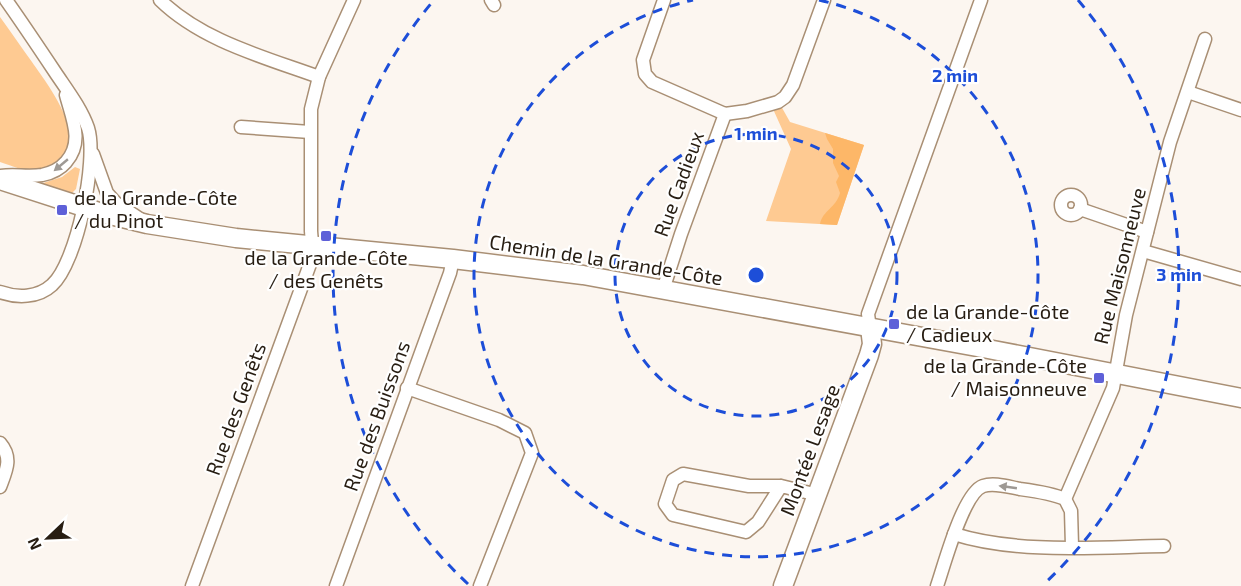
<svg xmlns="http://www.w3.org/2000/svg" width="1241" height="586" font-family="'Exo 2',sans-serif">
<rect width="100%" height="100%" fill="#fcf6f0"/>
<g fill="#feca92">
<path d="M0,17c11,15 21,30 32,45 15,22 60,78 24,100 -24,14 -31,8 -56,0z"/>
<polygon points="781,106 790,122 864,145 837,225 766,221 791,149 773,109"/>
<polygon points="75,167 80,169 76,189 72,193 40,184 62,177"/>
</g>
<path fill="#fdb768" d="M825,133l39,12 -27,80 -17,-1c3,-14 16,-16 20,-31l-4,-11 3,-6 -6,-13v-14l-6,-10z"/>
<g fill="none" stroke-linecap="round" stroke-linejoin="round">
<g stroke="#a98f74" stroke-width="15">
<g id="street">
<path d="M160,0c42,41 104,57 159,77"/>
<polyline points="491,0 494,5"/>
<polyline points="664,0 643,60 645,74 652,82 725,114 747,111 778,102 785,97 793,85 824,0"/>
<polyline points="1188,92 1241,110"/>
<polyline points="241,127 310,132"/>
<polyline points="93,154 107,193 116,203 140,219"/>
<path d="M0,176c14,-2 28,1 42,-1 10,-2 18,-6 24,-13 18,-20 6,-44 0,-67"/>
<circle cx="1071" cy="205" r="10"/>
<polyline points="1080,209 1147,232"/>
<polyline points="1143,251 1241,279"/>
<polyline points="663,290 681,234 725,114"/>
<path d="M0,292c17,6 38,6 52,-7 25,-22 46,-126 36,-157 -7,-20 -21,-38 -33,-56 -16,-24 -32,-48 -49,-72"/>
<polyline points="870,328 868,314 981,0"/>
<polyline points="407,388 499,420 525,433 532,453 480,586"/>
<path d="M0,443c13,15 6,28 0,44"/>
<polyline points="781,486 758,522 746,532 673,515 665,504 673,480 683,474 749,486 781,486 818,495"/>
<polyline points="1065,499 1113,388 1126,315 1170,142 1205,39"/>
<path d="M954,534c63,20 144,13 210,12"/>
<polyline points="192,586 313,256 311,231 311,109 319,77 354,0"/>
<polyline points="336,586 450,273 453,259"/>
<path d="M937,586c7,-20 26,-93 46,-100 11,-4 26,1 37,3 15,2 31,4 45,10l6,12 1,35"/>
</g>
</g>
<g stroke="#a98f74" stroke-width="21">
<g id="secondary">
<polyline points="0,180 102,213 147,224 236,238 453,259 583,275 988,349 1241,398"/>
<polyline points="783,586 869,355 872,344 870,328"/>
</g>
</g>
<use href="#street" stroke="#fff" stroke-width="12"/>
<use href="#secondary" stroke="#fff" stroke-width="18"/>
</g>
<defs><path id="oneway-solid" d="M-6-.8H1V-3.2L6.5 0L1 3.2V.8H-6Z" transform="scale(1.5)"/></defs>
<g fill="#9e9994">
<use href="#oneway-solid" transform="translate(61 165) rotate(140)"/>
<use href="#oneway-solid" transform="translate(1008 487) rotate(-172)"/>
</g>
<g fill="none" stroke="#1d4ed8" stroke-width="3" stroke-dasharray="10 8">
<circle cx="756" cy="275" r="141"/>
<path d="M819 0A282 282 0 1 1 693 0"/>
<path d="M468 584A423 423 0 0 1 434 0M1078 0A423 423 0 0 1 1044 584"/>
</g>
<g fill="#5e60d8" stroke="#fff" stroke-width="2">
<rect x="56" y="204" width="12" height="12" rx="3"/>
<rect x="320" y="230" width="12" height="12" rx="3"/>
<rect x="888" y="318" width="12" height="12" rx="3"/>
<rect x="1093" y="372" width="12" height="12" rx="3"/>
</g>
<g text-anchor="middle" stroke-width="4.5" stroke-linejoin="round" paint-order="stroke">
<g font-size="20" fill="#271d12" stroke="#fff">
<text transform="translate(679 184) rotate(-70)" y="7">Rue Cadieux</text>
<text transform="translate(606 260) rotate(9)" y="7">Chemin de la Grande-Côte</text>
<text transform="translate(1120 266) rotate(-76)" y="7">Rue Maisonneuve</text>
<text transform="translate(236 409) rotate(-70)" y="7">Rue des Genêts</text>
<text transform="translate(377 416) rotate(-70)" y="7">Rue des Buissons</text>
<text transform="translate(810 450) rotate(-70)" y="7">Montée Lesage</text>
</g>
<g font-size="20" fill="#271d12" stroke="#fff" text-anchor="start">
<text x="74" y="205">de la Grande-Côte<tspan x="74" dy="23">/ du Pinot</tspan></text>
<text x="326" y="265" text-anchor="middle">de la Grande-Côte<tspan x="326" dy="23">/ des Genêts</tspan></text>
<text x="906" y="319">de la Grande-Côte<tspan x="906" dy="23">/ Cadieux</tspan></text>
<text x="1087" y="373" text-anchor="end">de la Grande-Côte<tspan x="1087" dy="23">/ Maisonneuve</tspan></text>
</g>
</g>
<circle cx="756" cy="275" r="9" fill="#1d4ed8" stroke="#fff" stroke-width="3"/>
<g font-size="18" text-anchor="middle" font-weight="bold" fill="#1d4ed8" stroke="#fff" stroke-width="4.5" stroke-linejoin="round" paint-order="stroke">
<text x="955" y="82">2 min</text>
<text x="756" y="140">1 min</text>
<text x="1179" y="281">3 min</text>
</g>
<g transform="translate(48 538) rotate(247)" stroke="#ffffff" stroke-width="4.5" paint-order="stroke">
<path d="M0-4.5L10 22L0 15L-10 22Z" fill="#271d12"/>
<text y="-9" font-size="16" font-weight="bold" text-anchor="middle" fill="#271d12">N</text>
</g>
</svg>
